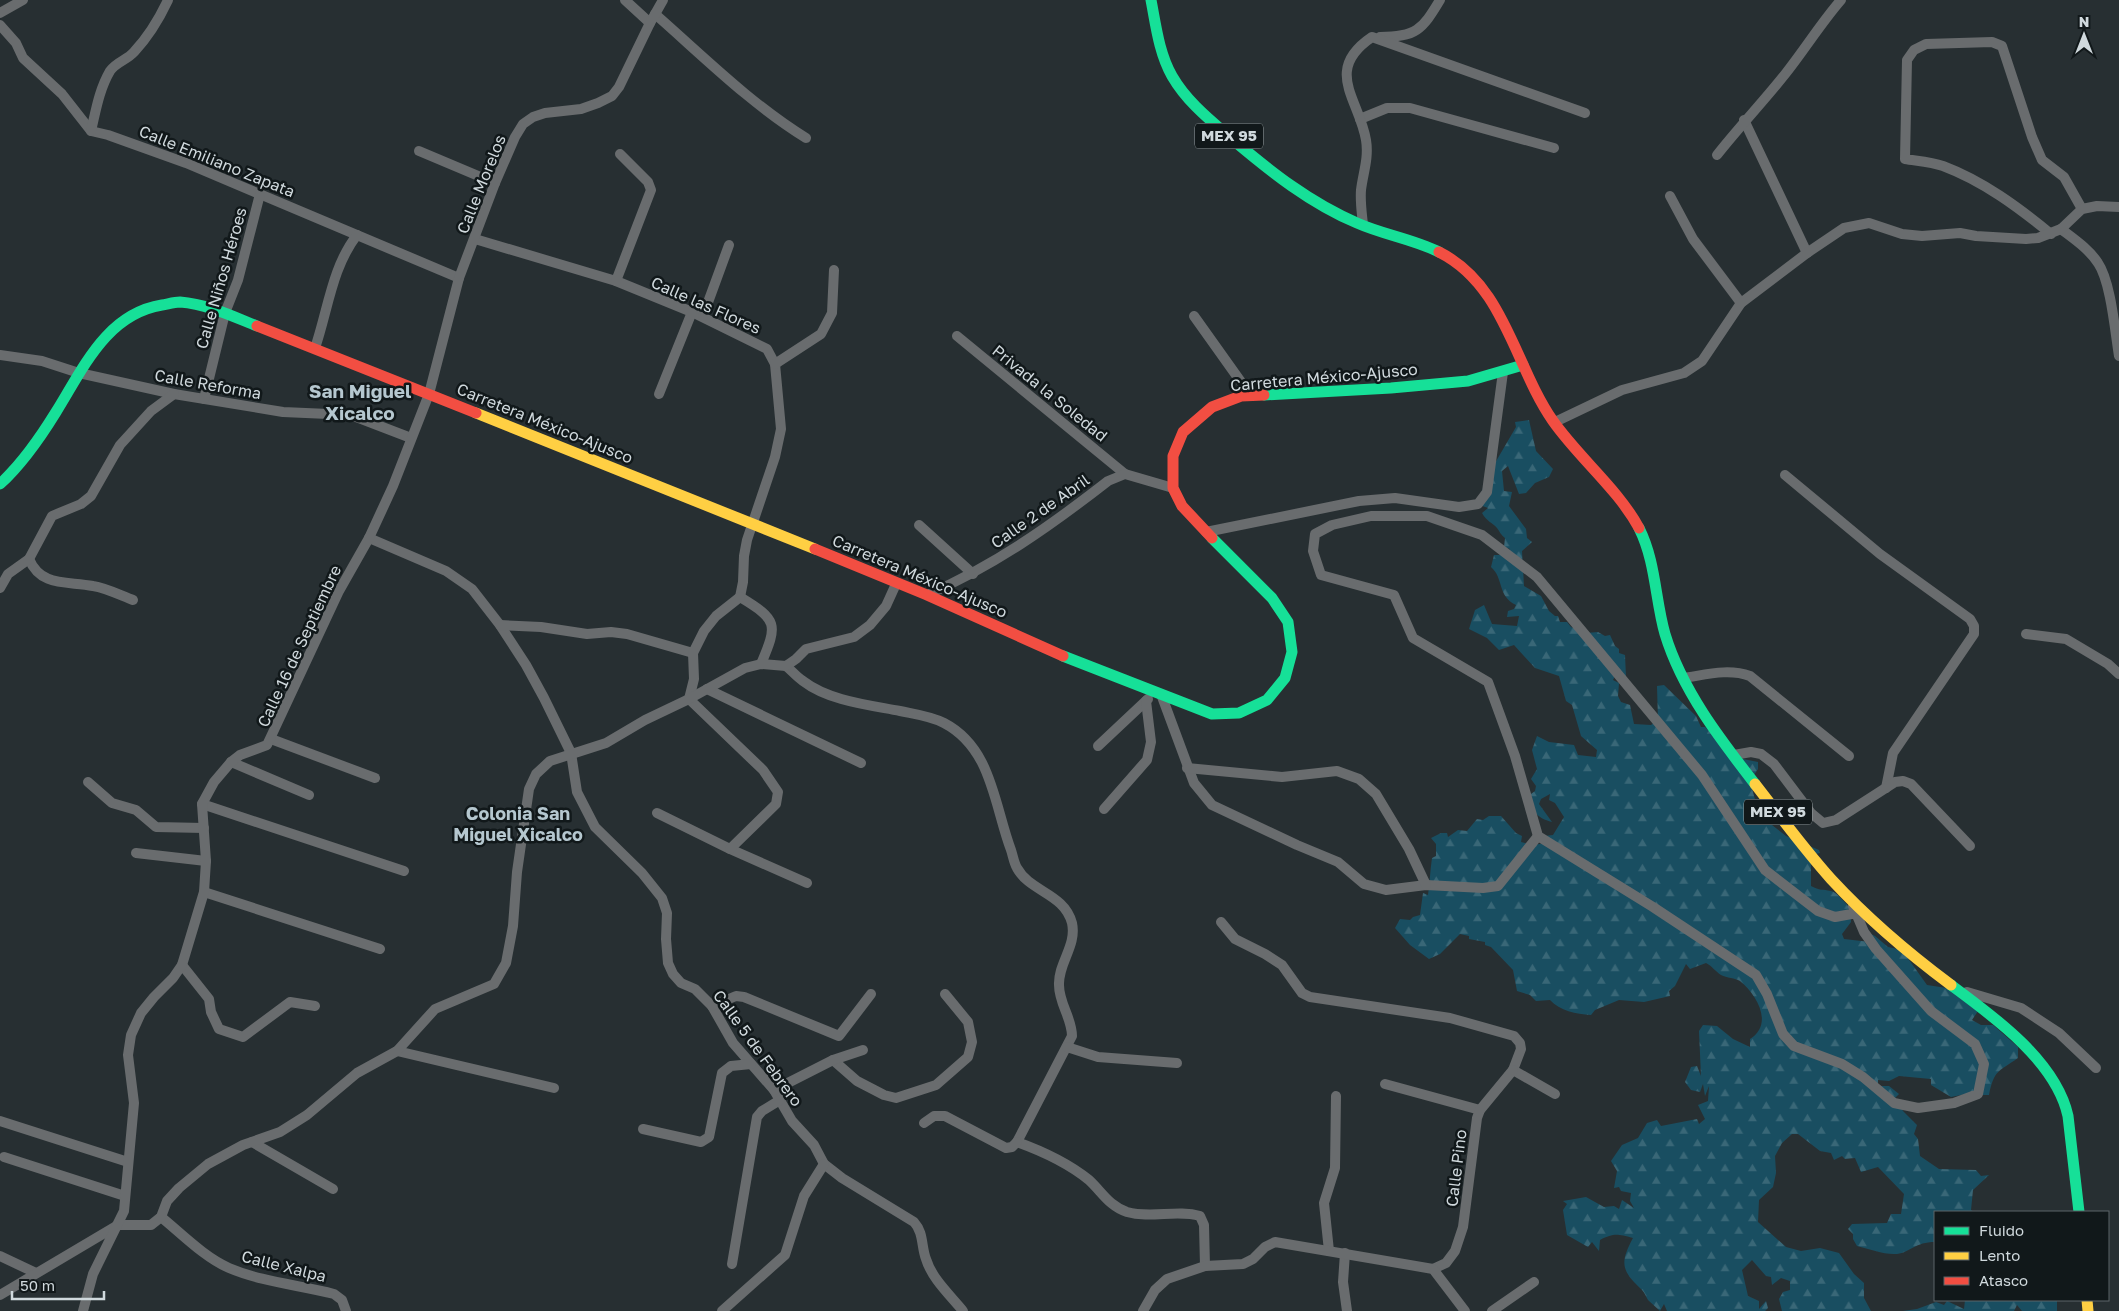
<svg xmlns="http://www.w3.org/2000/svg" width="2119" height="1311" font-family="'Golos Text',sans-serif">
<defs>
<pattern id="forest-firs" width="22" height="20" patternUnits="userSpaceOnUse" patternTransform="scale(1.25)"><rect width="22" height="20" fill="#194e61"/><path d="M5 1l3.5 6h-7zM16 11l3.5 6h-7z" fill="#396777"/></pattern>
</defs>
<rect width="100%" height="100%" fill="#272f32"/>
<g fill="url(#forest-firs)">
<path d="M1529,420l7,31 17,18 -4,8 -14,6 -9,10 -7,1 -11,-28 -6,5 2,20 8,1 -3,14 17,23 1,9 5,4 -10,9 2,35 17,10 8,15 6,5h3l2,6h7l4,5 15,6 12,-1 7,4 5,-1 5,11 4,3v4l6,2 1,22 -11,-1 -2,4 6,3 -1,13 3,6 9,3 4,19 17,1 7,-5 -1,-34 7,-1 32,31 5,11h4l33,31 20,4v7l-8,12 11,41 11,3 14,11 33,14 1,3 -9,2v31c9,5 11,3 20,5 7,2 14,12 19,17l1,14 -9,12 2,5 26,3 -1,-9 6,3 13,11 14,3 25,35 26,4 25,22 -6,9 9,5h12l25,22v11c-20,14 -24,12 -29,37h-8l-5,-3 -25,5 -20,-12v-6l-32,-3 -10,5 -11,-1v6h11l10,8 -4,4 8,13 14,14 -3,9 4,5 2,17 19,13 37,1 5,6 8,-1 -16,15 -2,20 3,2h-39v30c-20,0 -24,10 -38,12 -13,1 -27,-5 -40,-8l-4,-7v-5l-5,-5 4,-5 35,-1 4,-9h10l3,-20 -26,-27 -17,5 -6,-14 -10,1 -3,-3 -8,4 -3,-7 -11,-2 -22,-17h-6l-10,9 -7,13 1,17 -3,14 -14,13 -1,22 28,25 15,4 19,-3 19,5 15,21 10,9v15l7,13h-89l-3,-12 4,-7 7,-2v-9l-9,-3 -9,7 -1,-8 -5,-1 -14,-16 -10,10 6,26 11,5v8l7,-8 2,7 -3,3h-98l-3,-7 -4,7c-4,-4 -8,-7 -12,-11 -2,-3 -3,-7 -6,-10 -20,-19 -23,-26 -9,-52 -16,-4 -19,-5 -33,2l-1,11 -7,-9 -4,5 -21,-12 -4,-25 4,-6 -4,-3 23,-4 18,10 10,-1 5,3 3,-9 12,8 -4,-7 1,-8 -10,-2 -2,-4 -5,1 3,-17 -6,-10 11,-16 16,-7 9,-15 10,-3 4,6 36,-7 2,5 6,-5 -7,-14 10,-4 1,-15 -4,10 -2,-12 -3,8 -9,-2 -6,-8 6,-15 6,-1 4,10 -2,-45 4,-6 14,1 16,13 17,8v-8c24,-15 7,-44 -10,-58 -5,-3 -13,-3 -19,-6 -6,-4 -9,-9 -15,-12l-16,6 -4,-5 -11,22 -6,5 1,5 -26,6 -25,-2 -24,10 -4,5c-15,-1 -31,-4 -41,-15l-14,1 -6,-6 -13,-4 -4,-21 -22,-23 -6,-2v-3l-16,-3v-3l-9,-2 -20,20 -11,5 -19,-14 -15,-17 5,-9 10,1 3,-3 7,-2 3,-22 5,2c2,-13 2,-24 4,-37l4,-2v-12l-5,-6 10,-5h6l1,4 10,-7 9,1 10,-12 6,1 6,-4h12l15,17 6,3 -1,6 12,3 13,-2 -2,-7 9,-1 11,-18 -9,-14 -6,-3 1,-6 -9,5 -2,5 13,18c-15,-4 -20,-11 -25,-25l8,-6 1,-5 -5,-7 6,-10 -5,-19 5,-14 12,6 25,3 4,10 18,2 1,-7 -16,-14 -9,-31 -6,-4 -7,-25 -24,-8 -21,-23 -15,5 -12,-12 -18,-9 6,-19 9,-5 8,19 25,2 2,-10 -12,1 1,-6 6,-2 2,-4c-19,-9 -12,-27 -25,-38l3,-12h10l6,-6 -6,-2 1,-9c-4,-3 -5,-6 -8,-10 -5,-6 -10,-6 -15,-15l6,-5 -11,-4 11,-29 28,-48 -1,-5z"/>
<polygon points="1965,1300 2057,1300 2057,1311 2022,1311 2017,1305 2014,1311 1903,1311 1917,1309 1936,1302 1944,1305 1947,1301 1964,1309"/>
</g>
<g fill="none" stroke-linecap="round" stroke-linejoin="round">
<g stroke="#696c6e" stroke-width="10">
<polyline points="625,0 650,23"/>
<polyline points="0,13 23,0"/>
<path d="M655,14c49,43 96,90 151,124"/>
<polyline points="0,25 16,43 23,58 62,94 91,131 108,135 186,163 459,278"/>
<path d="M1380,37c36,0 42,-7 60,-37"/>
<polyline points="1360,119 1387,108 1410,108 1554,148"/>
<polyline points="1744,120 1807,253"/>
<path d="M91,131c5,-21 8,-41 19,-60 6,-9 17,-11 24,-19 13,-14 26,-35 34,-52"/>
<polyline points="419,151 495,183"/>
<path d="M1717,155c22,-28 47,-54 69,-82 19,-24 35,-50 55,-73"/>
<polyline points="1670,196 1693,239 1741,303"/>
<path d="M1363,225c-1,-11 -3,-23 -2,-35 2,-17 8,-32 5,-50 -7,-41 -43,-70 6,-103l213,76"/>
<path d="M2061,229c13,10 28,20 37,34 13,19 17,69 21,93"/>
<path d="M2051,234c-33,-27 -68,-53 -108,-68 -12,-4 -26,-5 -38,-7l2,-99 7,-10 12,-6 66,-2 10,4 30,91 10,23 22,17 18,32"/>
<polyline points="475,239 616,281 692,312 767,349 775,364 781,429 775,457 747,540 744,556 743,582 740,597"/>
<polyline points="616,281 651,190 648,182 620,154"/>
<polyline points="703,316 729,245"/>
<polyline points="1194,316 1251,396"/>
<polyline points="957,336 1125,474"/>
<path d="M315,348c13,-38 17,-81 42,-113"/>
<polyline points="0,355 42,361 79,373 174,394 283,412 351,415 411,438"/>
<polyline points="775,364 821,334 832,313 834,270"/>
<polyline points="659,394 692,312"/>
<polyline points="204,399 225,313 238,280 260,194"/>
<polyline points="1555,422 1622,390 1684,373 1702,361 1741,303 1807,253 1844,228 1869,223 1902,234 1922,236 1960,233 1976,236 2026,239 2038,238 2061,229 2082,209 2097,206 2119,207"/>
<polyline points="1785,475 1880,554 1970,619 1974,626 1974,634 1893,753 1886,788"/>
<polyline points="919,525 973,574"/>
<polyline points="1206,532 1359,501 1395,498 1459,507 1478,504 1487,492 1503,372"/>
<path d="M369,538l77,33 26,18 28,36 26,40 18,33 27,55 6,39 18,35 47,46 20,25 5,15 -1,26 2,24 5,11 8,9 14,6 17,17 21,37 41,47 18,31 22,24 10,19 18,14 72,44c10,11 7,24 12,37 6,20 25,37 37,52"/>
<path d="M29,559c12,28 37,22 64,27 13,2 27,9 40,14"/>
<polyline points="0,588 8,574 29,559 52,516 81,504 91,496 120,445 151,411 174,394"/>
<path d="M927,595c68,-30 122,-68 181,-114l17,-7 48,14"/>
<path d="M740,597c38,23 38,27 21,67"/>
<polyline points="500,625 541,627 587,634 611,632 627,634 693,653"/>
<polyline points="2026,634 2066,639 2108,664 2119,674"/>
<path d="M786,666c6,5 11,11 17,15 26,20 66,24 97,30 14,3 31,5 44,12 48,25 50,82 67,127 2,6 3,13 6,18 13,24 47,25 55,55 5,23 -14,40 -13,62 0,19 13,33 13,51l-55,106c25,9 51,21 72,38 13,12 20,26 38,32 24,7 50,-3 73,4l4,9 1,41"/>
<path d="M1683,678c22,-3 45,-10 67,-2l99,80"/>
<polyline points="707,689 861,763"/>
<polyline points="1161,694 1194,783 1212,805 1297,845 1338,862 1364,884 1386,890 1426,885 1483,888 1498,886 1538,836"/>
<polyline points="271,739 375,778"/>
<polyline points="1098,746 1148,699"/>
<polyline points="1734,755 1751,752 1761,754 1774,764 1811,813 1823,823 1836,820 1895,782 1903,781 1911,784 1970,846"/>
<polyline points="231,762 309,795"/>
<polyline points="1187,768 1282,777 1337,771 1359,779 1376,794 1409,849 1426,885"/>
<polyline points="88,782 112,803 136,810 156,827 204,828"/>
<polyline points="202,804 404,871"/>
<polyline points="1104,809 1147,760 1151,742 1146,701"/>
<polyline points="657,813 730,849 807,883"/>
<polyline points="730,849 776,804 778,792 763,770 689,699 694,679 693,653 704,631 716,616 740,597"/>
<polyline points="136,853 206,861"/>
<polyline points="204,892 380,949"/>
<polyline points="1853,906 1864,932 1876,949 1931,1011 1975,1044 1984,1064 1978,1094 1954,1103 1918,1108 1894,1103 1863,1077 1842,1064 1794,1046 1783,1034 1767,994 1756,975 1653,907 1538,836 1515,756 1488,682 1413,638 1394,595 1321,575 1313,551 1315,534 1332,525 1371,516 1427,516 1482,535 1537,577 1702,775 1765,870 1818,911 1835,917 1857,913"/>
<polyline points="1221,922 1235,939 1265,954 1282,965 1302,993 1310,997 1450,1018 1514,1036 1520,1043 1521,1049 1513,1070 1555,1094"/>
<polyline points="182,965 209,999 211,1012 219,1029 243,1037 290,1002 315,1006"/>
<polyline points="1967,992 2021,1008 2059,1033 2096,1068"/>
<polyline points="712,1006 736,996 744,997 839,1036 871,994"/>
<polyline points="1067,1047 1098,1057 1177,1063"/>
<polyline points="397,1051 554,1088"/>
<polyline points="833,1060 857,1081 884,1095 896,1098 936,1085 968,1057 972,1042 968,1022 945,994"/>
<polyline points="1385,1084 1480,1110"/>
<polyline points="774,1090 833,1060 863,1050"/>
<polyline points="0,1121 128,1162"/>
<polyline points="924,1123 934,1116 945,1116 1006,1148 1012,1147 1017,1142"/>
<polyline points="643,1129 701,1142 709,1137 722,1073 731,1066 751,1064"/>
<polyline points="252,1142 333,1189"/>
<polyline points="4,1157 125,1196"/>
<path d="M161,1217c21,17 43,40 68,51 33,14 70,17 105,26l8,6 4,11"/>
<polyline points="1329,1251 1324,1203 1335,1168 1336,1096"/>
<polyline points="1345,1253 1343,1282 1347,1311"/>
<polyline points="0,1256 36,1273"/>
<polyline points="732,1264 757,1117 762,1111 780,1100"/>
<polyline points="1433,1269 1446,1263 1455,1251 1463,1227 1477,1118 1480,1110 1513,1070"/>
<polyline points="0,1295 118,1225 151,1225 161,1217 167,1201 179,1188 208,1164 243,1145 280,1132 307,1115 357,1073 397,1051 435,1009 494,984 506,963 513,926 517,872 529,789 536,774 550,761 606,743 645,720 689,699 745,668 761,664 786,666 796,659 806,649 854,637 870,625 886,606 896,584"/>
<polyline points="83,1311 93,1274 124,1211 134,1103 128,1055 131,1035 141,1013 154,997 173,978 182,965 204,892 206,861 202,804 214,782 231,762 240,755 267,745 339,591 369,538 393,486 429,394 459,278 495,183 515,137 523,124 533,117 545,113 581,109 598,103 612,96 619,87 650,23 663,0"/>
<polyline points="722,1311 785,1255 804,1196 824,1164"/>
<polyline points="1143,1311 1155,1290 1167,1279 1205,1266 1243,1264 1253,1259 1265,1247 1275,1242 1433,1269 1465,1311"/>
<polyline points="1492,1311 1534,1282"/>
</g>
<g stroke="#16e098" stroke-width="11">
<path d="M1151,0c5,26 8,53 21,76 15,26 38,44 60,63 39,33 78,64 125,84 27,12 56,16 82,29"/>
<polyline points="1264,395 1391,388 1468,381 1523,365"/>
<path d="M0,484c22,-20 40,-46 56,-72 27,-43 50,-98 106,-107 6,-1 12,-3 18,-3 27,2 52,14 77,24"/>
<path d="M1639,528c17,34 16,71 26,106 17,56 55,105 90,150"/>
<polyline points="1063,656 1212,714 1239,713 1267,700 1285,678 1292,652 1288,622 1272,598 1212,538"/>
<path d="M1951,985c42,31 105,76 117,131l11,96"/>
</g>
<g stroke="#ffcf43" stroke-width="11">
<polyline points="476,413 815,549"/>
<path d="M1755,784c25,32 49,65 76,95 37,40 77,74 120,106"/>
<polyline points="2087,1300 2088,1311"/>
</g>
<g stroke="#f24e42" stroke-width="11">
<path d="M1439,252c66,33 75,113 114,169 26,37 65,68 86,107"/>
<polyline points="257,326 476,413"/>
<polyline points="1212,538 1182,506 1173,488 1173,456 1183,432 1212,407 1241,396 1264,395"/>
<polyline points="815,549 927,595 1063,656"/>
</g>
</g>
<g text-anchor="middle" stroke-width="5" stroke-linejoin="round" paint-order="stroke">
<g fill="#11181a" stroke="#979fa2" stroke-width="1">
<rect x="1195" y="123.5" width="68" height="25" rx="4"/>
<rect x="1744" y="799.5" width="68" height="25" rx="4"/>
</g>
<g font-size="15" font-weight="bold" fill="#d0d9dd">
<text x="1229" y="141">MEX 95</text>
<text x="1778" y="817">MEX 95</text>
</g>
<g font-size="16" fill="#d0d9dd" stroke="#11181a">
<text transform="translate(217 161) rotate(22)" y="6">Calle Emiliano Zapata</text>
<text transform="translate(481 184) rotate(-68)" y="6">Calle Morelos</text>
<text transform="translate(221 278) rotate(-74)" y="6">Calle Niños Héroes</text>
<text transform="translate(706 305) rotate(24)" y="6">Calle las Flores</text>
<text transform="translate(1324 377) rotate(-5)" y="6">Carretera México-Ajusco</text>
<text transform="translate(208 384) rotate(10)" y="6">Calle Reforma</text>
<text transform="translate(1050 393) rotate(39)" y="6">Privada la Soledad</text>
<text transform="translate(545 423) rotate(22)" y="6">Carretera México-Ajusco</text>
<text transform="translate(1040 511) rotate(-35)" y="6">Calle 2 de Abril</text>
<text transform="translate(920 576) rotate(23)" y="6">Carretera México-Ajusco</text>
<text transform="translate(299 646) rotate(-65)" y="6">Calle 16 de Septiembre</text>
<text transform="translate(758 1048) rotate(54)" y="6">Calle 5 de Febrero</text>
<text transform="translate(1456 1168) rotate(-83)" y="6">Calle Pino</text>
<text transform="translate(284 1266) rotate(14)" y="6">Calle Xalpa</text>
</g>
<g font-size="18" font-weight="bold" fill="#b5c7cf" stroke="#11181a">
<text x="518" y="820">Colonia San<tspan x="518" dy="21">Miguel Xicalco</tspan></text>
</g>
<g font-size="19" font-weight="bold" fill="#b5c7cf" stroke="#11181a">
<text x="360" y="398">San Miguel<tspan x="360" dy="22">Xicalco</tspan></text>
</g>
</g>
<rect x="1934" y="1211" width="175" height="90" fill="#11181a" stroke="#5d6568"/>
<rect x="1944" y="1227" width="25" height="8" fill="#16e098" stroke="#5d6568"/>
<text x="1979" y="1236" font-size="15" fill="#d0d9dd">Fluido</text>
<rect x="1944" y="1252" width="25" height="8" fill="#ffcf43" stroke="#5d6568"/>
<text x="1979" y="1261" font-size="15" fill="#d0d9dd">Lento</text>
<rect x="1944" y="1277" width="25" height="8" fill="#f24e42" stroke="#5d6568"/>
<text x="1979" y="1286" font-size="15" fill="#d0d9dd">Atasco</text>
<g transform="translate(2084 35)" stroke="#11181a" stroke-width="4" paint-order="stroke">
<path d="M0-4L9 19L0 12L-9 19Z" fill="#d0d9dd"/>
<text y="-8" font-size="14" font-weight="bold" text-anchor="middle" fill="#d0d9dd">N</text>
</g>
<path d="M12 1291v8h92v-8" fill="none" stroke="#d0d9dd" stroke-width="2.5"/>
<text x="20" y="1291" font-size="15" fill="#d0d9dd" stroke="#11181a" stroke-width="4" paint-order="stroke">50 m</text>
</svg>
